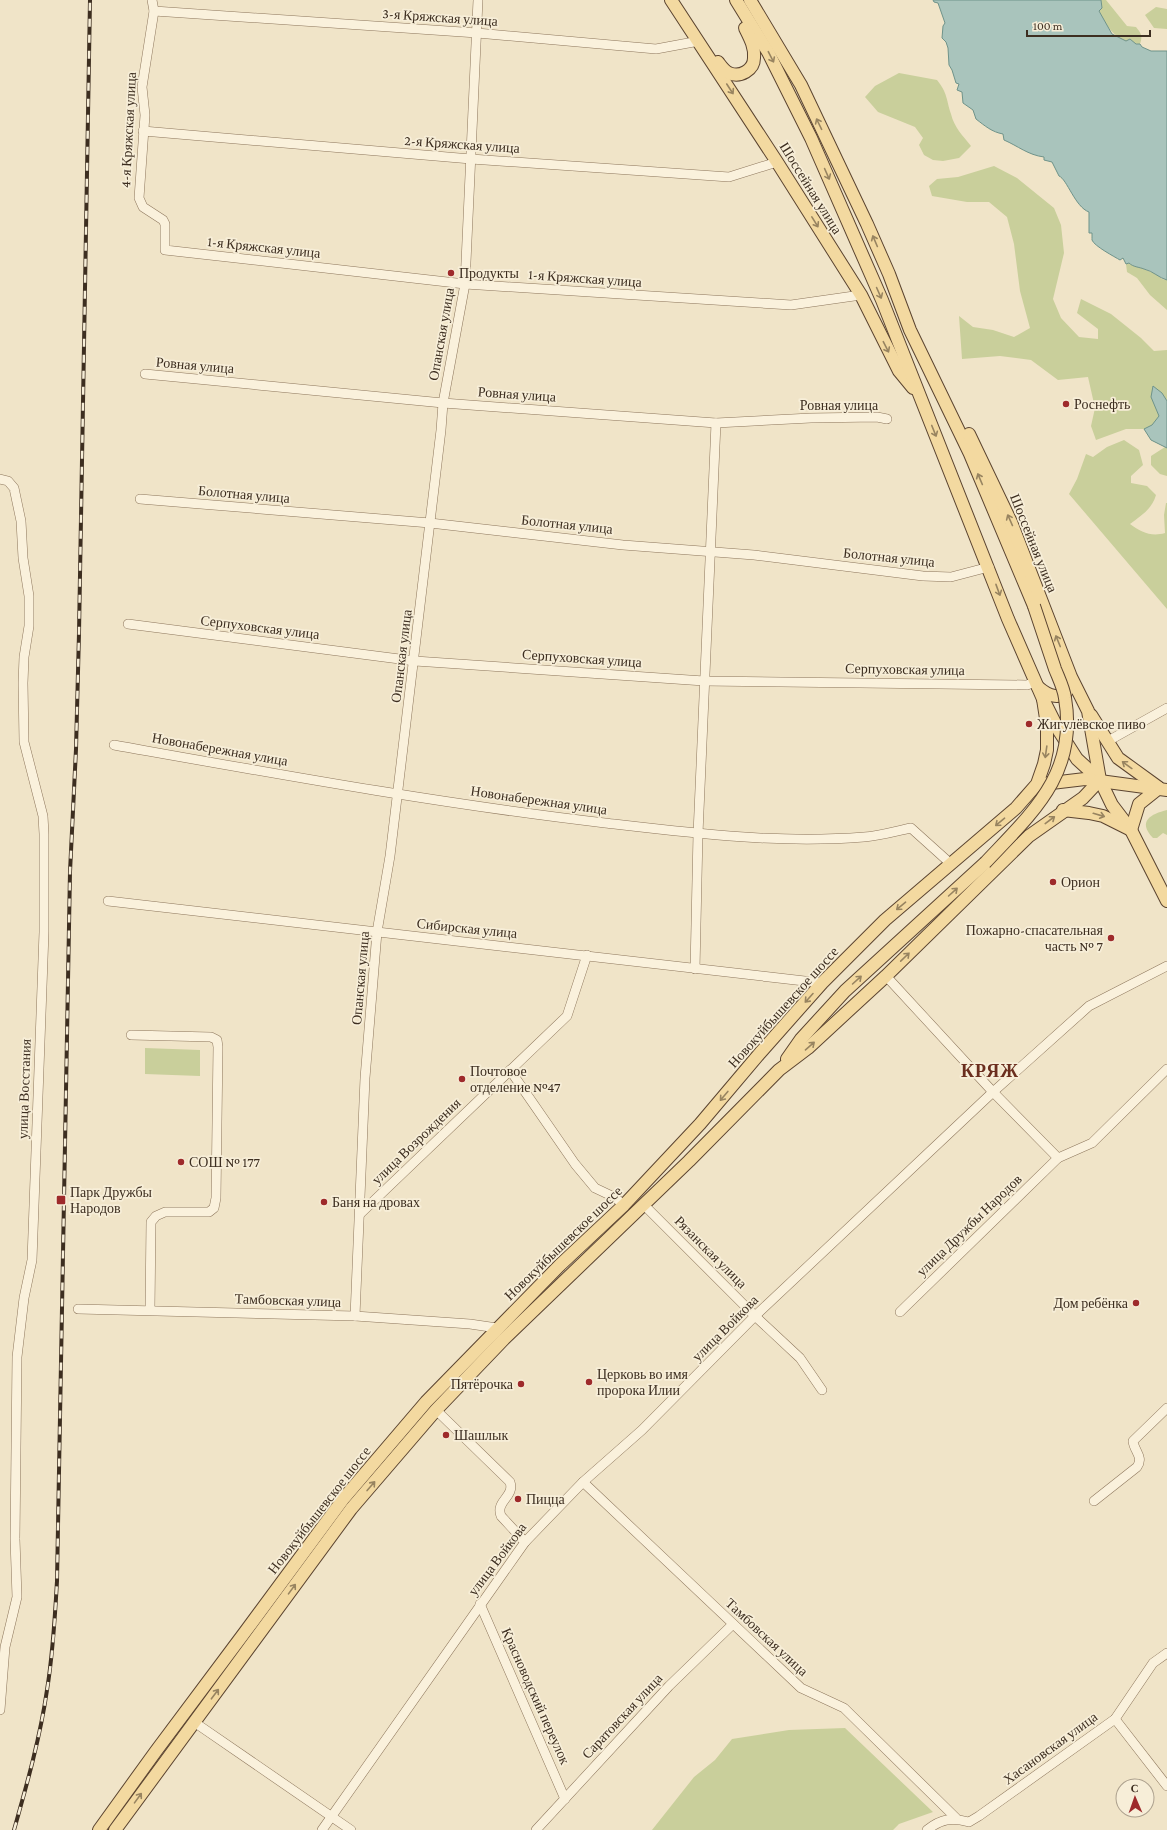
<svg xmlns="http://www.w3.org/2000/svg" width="1167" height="1830" font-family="'Crimson Pro',serif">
<rect width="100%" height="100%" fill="#f0e4c8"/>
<g fill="#c9cf9b">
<path d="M1101,0h5l21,26 9,1c5,6 7,9 4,17 -21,0 -34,-16 -41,-34l3,-2z"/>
<polygon points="1156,7 1167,9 1167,29 1154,28 1145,15"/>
<path d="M899,73l38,7c11,14 9,19 14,34 3,13 12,22 20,32l-12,12 -16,3 -10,-1 -9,-5 -5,-10 4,-7 -8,-11 -37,-15 -13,-15 10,-11z"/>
<polygon points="994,166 1017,178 1054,208 1061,225 1064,253 1053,299 1061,318 1079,337 1098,339 1098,329 1077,313 1081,299 1111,314 1141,338 1154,351 1167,350 1167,476 1160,474 1151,465 1151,456 1165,447 1151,440 1144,429 1126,429 1096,440 1091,426 1095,408 1088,377 1058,380 1031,360 1000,356 962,359 959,316 973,327 993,330 1014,337 1030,328 1020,291 1014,244 1007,217 989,202 967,202 932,196 929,186 937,179 958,177"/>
<polygon points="1129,263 1156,274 1162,279 1167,280 1167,310 1150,295 1137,278 1127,272 1126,264"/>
<path d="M1124,440l15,10 4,15 -12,11v7l16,3 9,9c-4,14 -14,20 -26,29 11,8 21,13 35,9l-1,-18 2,-12h1v106l-98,-115 8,-15 9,-25 7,3 14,-10z"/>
<path d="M1167,810v25l-4,-2 -6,5h-4c-16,-17 -2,-24 14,-28z"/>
<polygon points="145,1048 200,1050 200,1076 145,1074"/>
<polygon points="845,1728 933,1812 899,1824 893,1830 652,1830 694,1777 715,1760 732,1739 789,1730"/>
</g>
<g fill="#a9c4bc" stroke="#6f938a">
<path d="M933,0h168l1,8 -3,3 13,23 14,7 4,-2 6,5h4l2,3 9,4h16v229c-8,-2 -14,-9 -23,-11 -5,-2 -11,-2 -15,-6l-3,1 -3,-6 -3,2c-5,-3 -26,-14 -28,-20 0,-2 0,-4 0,-7h-3v-21c-14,-5 -22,-33 -30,-36l-7,-14 -8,-2v-3c-16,-2 -26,-11 -40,-17l-1,-6c-11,-2 -18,-8 -27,-15l-3,-9 -10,-7 -1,-11 -5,-2 2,-6 -3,-1 -4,-13 -3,-5 -1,-17 -2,-6 -4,-4 1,-12 2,-3 -7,-20 -4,-1z"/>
<polygon points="1153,386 1162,393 1167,401 1167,448 1151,440 1144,429 1152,425 1159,416 1151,397"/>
</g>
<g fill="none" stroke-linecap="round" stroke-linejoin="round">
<g stroke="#8d765c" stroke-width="10">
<g id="minor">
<polyline points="152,0 154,11 142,87 145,115 139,198 143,207 163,220 165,224 165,250 465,284 791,305 861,295"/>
<polyline points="154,11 477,33 656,49 699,41"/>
<polyline points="143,131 471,159 729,177 777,162"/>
<polyline points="145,374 443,403 716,423 811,418 877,417 887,419"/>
<polyline points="0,479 8,481 14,488 21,521 23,558 29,596 29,626 24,657 23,683 24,742 43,816 44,834 44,932 32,1260 24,1298 17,1357 15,1539 17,1597 5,1647 0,1710"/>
<polyline points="140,499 430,523 623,545 754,555 923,576 951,577 989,567"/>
<polyline points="128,624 415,661 704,681 1027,685 1035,682"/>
<polyline points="1108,741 1167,708"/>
<path d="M114,745c163,29 327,59 491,78 86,10 172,21 259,14 16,-1 32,-6 47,-9l40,36"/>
<polyline points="108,901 822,983"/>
<polyline points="695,969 698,834 716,423"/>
<polyline points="886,976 993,1092 1058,1158 1092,1143 1167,1069"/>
<polyline points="131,1035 211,1037 217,1040 218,1047 216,1198 214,1208 209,1212 165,1212 156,1216 151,1222 150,1310"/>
<polyline points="510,1070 575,1164 595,1188 614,1197 624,1205"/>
<polyline points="644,1205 755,1316 800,1358 822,1390"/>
<polyline points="360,1214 567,1016 587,955"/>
<polyline points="78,1309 355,1316 470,1324 497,1328"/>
<polyline points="900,1312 1058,1158"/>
<polyline points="355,1316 365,1078 377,932 390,856 441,430 443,403 465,284 478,0"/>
<path d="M436,1410l74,72c5,15 -15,19 -9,34l24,26"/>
<polyline points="583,1482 801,1688 844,1708 956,1818"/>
<path d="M1094,1501l43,-34c7,-10 -3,-16 -4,-26l34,-33"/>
<polyline points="480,1604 565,1799"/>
<polyline points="1115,1719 1167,1786"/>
<polyline points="194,1722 351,1830"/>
<polyline points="322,1830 525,1542 583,1482 642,1430 755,1316 993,1092 1089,1006 1167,966"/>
<polyline points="536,1830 669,1686 733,1624"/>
<path d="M927,1830c14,-11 24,-13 42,-8l10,-6 136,-97 38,-56 14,-10"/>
</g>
</g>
<g stroke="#5b4430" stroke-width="14">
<g id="major">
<polyline points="671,0 777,162 861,295 899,371 913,388"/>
<polyline points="736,0 768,52 811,138 882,300 1008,619 1043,699 1059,731 1077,759 1100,780"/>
<polyline points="750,0 801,85 867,224 889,274 910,330 970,454 1034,606"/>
<path d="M718,62c3,4 6,9 11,11 11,5 25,-3 25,-15 1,-11 -4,-20 -9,-30"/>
<polyline points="969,434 1011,522 1071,677 1088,711 1100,780 1112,805 1131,830 1167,901"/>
<path d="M1038,687c10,9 24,15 32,-1"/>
<polyline points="1091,715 1118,758 1158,787"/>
<polyline points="1043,784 1085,779 1167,790"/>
<polyline points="1063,810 1089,813 1103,816 1129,829"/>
<polyline points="1131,830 1139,804 1159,788"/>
<polyline points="787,1059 801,1039 845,991 985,863"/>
<polyline points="99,1830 156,1751 245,1632 344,1498 426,1402 560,1265 624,1205 700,1124 760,1053 822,983 885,920 1016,808 1037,784 1044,764 1047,750 1047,725 1043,699"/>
<polyline points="115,1830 351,1509 436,1410 504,1339 689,1161 779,1070 808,1048 886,976 1029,836 1083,798 1100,780"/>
</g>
</g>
<use href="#minor" stroke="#faf1dc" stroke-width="9"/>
<use href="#major" stroke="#f3d9a0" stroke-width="12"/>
<g stroke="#3d2e20" stroke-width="4">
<path id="rail" d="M14,1830c13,-46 26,-92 33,-140 6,-36 8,-73 10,-109l13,-709 6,-123 3,-116 11,-633"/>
</g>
<use href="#rail" stroke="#f7eed8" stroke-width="2.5" stroke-dasharray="8" stroke-linecap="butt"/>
<g stroke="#5b4430" stroke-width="14" stroke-linecap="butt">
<path id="major-bridge" d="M985,863c47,-50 93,-89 80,-165 -1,-9 -6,-19 -10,-29 -7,-21 -14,-42 -21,-63"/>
</g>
<use href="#major-bridge" stroke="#f3d9a0" stroke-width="12"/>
</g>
<defs><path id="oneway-shaft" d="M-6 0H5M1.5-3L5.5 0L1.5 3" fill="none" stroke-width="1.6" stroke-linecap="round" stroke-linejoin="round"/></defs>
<g stroke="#988460">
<use href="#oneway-shaft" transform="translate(771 57) rotate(63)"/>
<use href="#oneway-shaft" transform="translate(730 89) rotate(57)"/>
<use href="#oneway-shaft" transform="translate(819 124) rotate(-116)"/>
<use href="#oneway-shaft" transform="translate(827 174) rotate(66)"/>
<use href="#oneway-shaft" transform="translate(815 222) rotate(58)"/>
<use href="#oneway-shaft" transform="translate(875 241) rotate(-113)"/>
<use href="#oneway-shaft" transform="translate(879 293) rotate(66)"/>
<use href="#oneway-shaft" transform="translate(886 347) rotate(63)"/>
<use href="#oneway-shaft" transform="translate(934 431) rotate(68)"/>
<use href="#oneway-shaft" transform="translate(980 479) rotate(-113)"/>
<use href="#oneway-shaft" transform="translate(1010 520) rotate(-114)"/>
<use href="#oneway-shaft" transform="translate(998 590) rotate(70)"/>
<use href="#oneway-shaft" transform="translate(1058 641) rotate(-112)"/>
<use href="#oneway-shaft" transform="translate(1046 752) rotate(98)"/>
<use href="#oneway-shaft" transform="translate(1127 765) rotate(-144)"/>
<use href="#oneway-shaft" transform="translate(1099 815) rotate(16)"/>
<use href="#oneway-shaft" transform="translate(1050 820) rotate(-37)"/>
<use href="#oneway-shaft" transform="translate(1000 822) rotate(140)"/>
<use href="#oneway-shaft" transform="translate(953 892) rotate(-42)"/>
<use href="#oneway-shaft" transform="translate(901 906) rotate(140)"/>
<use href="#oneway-shaft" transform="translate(905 957) rotate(-44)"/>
<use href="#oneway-shaft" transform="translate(857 980) rotate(-42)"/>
<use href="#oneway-shaft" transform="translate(809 998) rotate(132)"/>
<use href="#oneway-shaft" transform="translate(810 1046) rotate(-41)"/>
<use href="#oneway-shaft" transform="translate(724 1096) rotate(130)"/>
<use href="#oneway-shaft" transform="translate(371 1486) rotate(-49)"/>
<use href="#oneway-shaft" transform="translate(292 1589) rotate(-54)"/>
<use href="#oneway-shaft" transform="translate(215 1694) rotate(-53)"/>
<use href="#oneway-shaft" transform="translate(138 1798) rotate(-54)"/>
</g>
<g fill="#9e2a2b" stroke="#f7eed8" stroke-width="1.5">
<circle cx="451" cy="273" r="4"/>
<circle cx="1066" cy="404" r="4"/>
<circle cx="1029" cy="724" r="4"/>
<circle cx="1053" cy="882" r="4"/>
<circle cx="1111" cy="938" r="4"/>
<circle cx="462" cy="1079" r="4"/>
<circle cx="181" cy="1162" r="4"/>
<rect x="56" y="1195" width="10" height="10" rx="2"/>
<circle cx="324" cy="1202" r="4"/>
<circle cx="1136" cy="1303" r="4"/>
<circle cx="589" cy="1382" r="4"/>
<circle cx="521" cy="1384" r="4"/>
<circle cx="446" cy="1435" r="4"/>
<circle cx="518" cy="1499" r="4"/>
</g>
<g text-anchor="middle" stroke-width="3.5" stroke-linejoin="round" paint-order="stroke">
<g font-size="14" fill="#3d2e20" stroke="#f7eed8">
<text transform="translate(440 17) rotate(4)" y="5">3-я Кряжская улица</text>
<text transform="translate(128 130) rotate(-87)" y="5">4-я Кряжская улица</text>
<text transform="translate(462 144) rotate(4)" y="5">2-я Кряжская улица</text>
<text transform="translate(811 188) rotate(58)" y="5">Шоссейная улица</text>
<text transform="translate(264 247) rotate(6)" y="5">1-я Кряжская улица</text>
<text transform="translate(585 278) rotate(4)" y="5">1-я Кряжская улица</text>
<text transform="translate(441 334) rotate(-80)" y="5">Опанская улица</text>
<text transform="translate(195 365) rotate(5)" y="5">Ровная улица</text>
<text transform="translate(517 394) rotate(4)" y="5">Ровная улица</text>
<text x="839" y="410">Ровная улица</text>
<text transform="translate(244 494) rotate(5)" y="5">Болотная улица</text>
<text transform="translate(567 524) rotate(6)" y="5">Болотная улица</text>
<text transform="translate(1034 543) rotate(68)" y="5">Шоссейная улица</text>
<text transform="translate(889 557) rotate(6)" y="5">Болотная улица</text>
<text transform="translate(260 627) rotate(7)" y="5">Серпуховская улица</text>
<text transform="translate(401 656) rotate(-83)" y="5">Опанская улица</text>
<text transform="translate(582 658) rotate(4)" y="5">Серпуховская улица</text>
<text transform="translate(905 669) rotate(1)" y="5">Серпуховская улица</text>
<text transform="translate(220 749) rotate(10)" y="5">Новонабережная улица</text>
<text transform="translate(539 800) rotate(8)" y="5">Новонабережная улица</text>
<text transform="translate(467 928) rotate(6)" y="5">Сибирская улица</text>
<text transform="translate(360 978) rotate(-85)" y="5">Опанская улица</text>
<text transform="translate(783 1007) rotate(-48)" y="5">Новокуйбышевское шоссе</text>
<text transform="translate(24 1089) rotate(-88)" y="5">улица Восстания</text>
<text transform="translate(416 1141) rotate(-44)" y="5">улица Возрождения</text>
<text transform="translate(969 1225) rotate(-44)" y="5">улица Дружбы Народов</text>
<text transform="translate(563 1243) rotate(-44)" y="5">Новокуйбышевское шоссе</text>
<text transform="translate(711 1252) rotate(45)" y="5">Рязанская улица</text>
<text transform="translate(288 1300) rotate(2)" y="5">Тамбовская улица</text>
<text transform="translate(725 1328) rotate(-45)" y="5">улица Войкова</text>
<text transform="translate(319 1510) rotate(-52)" y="5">Новокуйбышевское шоссе</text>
<text transform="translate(497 1559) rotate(-53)" y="5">улица Войкова</text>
<text transform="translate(767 1637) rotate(43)" y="5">Тамбовская улица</text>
<text transform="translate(536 1696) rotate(66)" y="5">Красноводский переулок</text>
<text transform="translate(622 1716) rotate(-47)" y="5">Саратовская улица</text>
<text transform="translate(1050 1748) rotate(-36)" y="5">Хасановская улица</text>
</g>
<g font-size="14" fill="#3d2e20" stroke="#f7eed8" text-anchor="start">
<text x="459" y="278">Продукты</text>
<text x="1074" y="409">Роснефть</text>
<text x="1037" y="729">Жигулёвское пиво</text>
<text x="1061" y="887">Орион</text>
<text x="1103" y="935" text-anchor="end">Пожарно-спасательная<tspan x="1103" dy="16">часть № 7</tspan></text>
<text x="470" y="1076">Почтовое<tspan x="470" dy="16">отделение №47</tspan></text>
<text x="189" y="1167">СОШ № 177</text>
<text x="70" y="1197">Парк Дружбы<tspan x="70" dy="16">Народов</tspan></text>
<text x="332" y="1207">Баня на дровах</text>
<text x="1128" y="1308" text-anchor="end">Дом ребёнка</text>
<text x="597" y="1379">Церковь во имя<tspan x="597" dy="16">пророка Илии</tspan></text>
<text x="513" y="1389" text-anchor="end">Пятёрочка</text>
<text x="454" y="1440">Шашлык</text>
<text x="526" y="1504">Пицца</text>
</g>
<g font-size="18" font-weight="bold" letter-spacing="1" fill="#6b2e1e" stroke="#f7eed8">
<text x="990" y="1077">КРЯЖ</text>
</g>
</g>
<g transform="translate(1135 1798) rotate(358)"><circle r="19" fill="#f7eed8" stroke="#ada18e"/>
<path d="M0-3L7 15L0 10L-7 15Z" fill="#9e2a2b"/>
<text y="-6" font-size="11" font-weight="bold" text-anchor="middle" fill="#3d2e20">С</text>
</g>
<path d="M1027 30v6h123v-6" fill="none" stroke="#3d2e20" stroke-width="2"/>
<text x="1033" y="30" font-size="12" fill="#3d2e20" stroke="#f7eed8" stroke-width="3" paint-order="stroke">100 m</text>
</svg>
